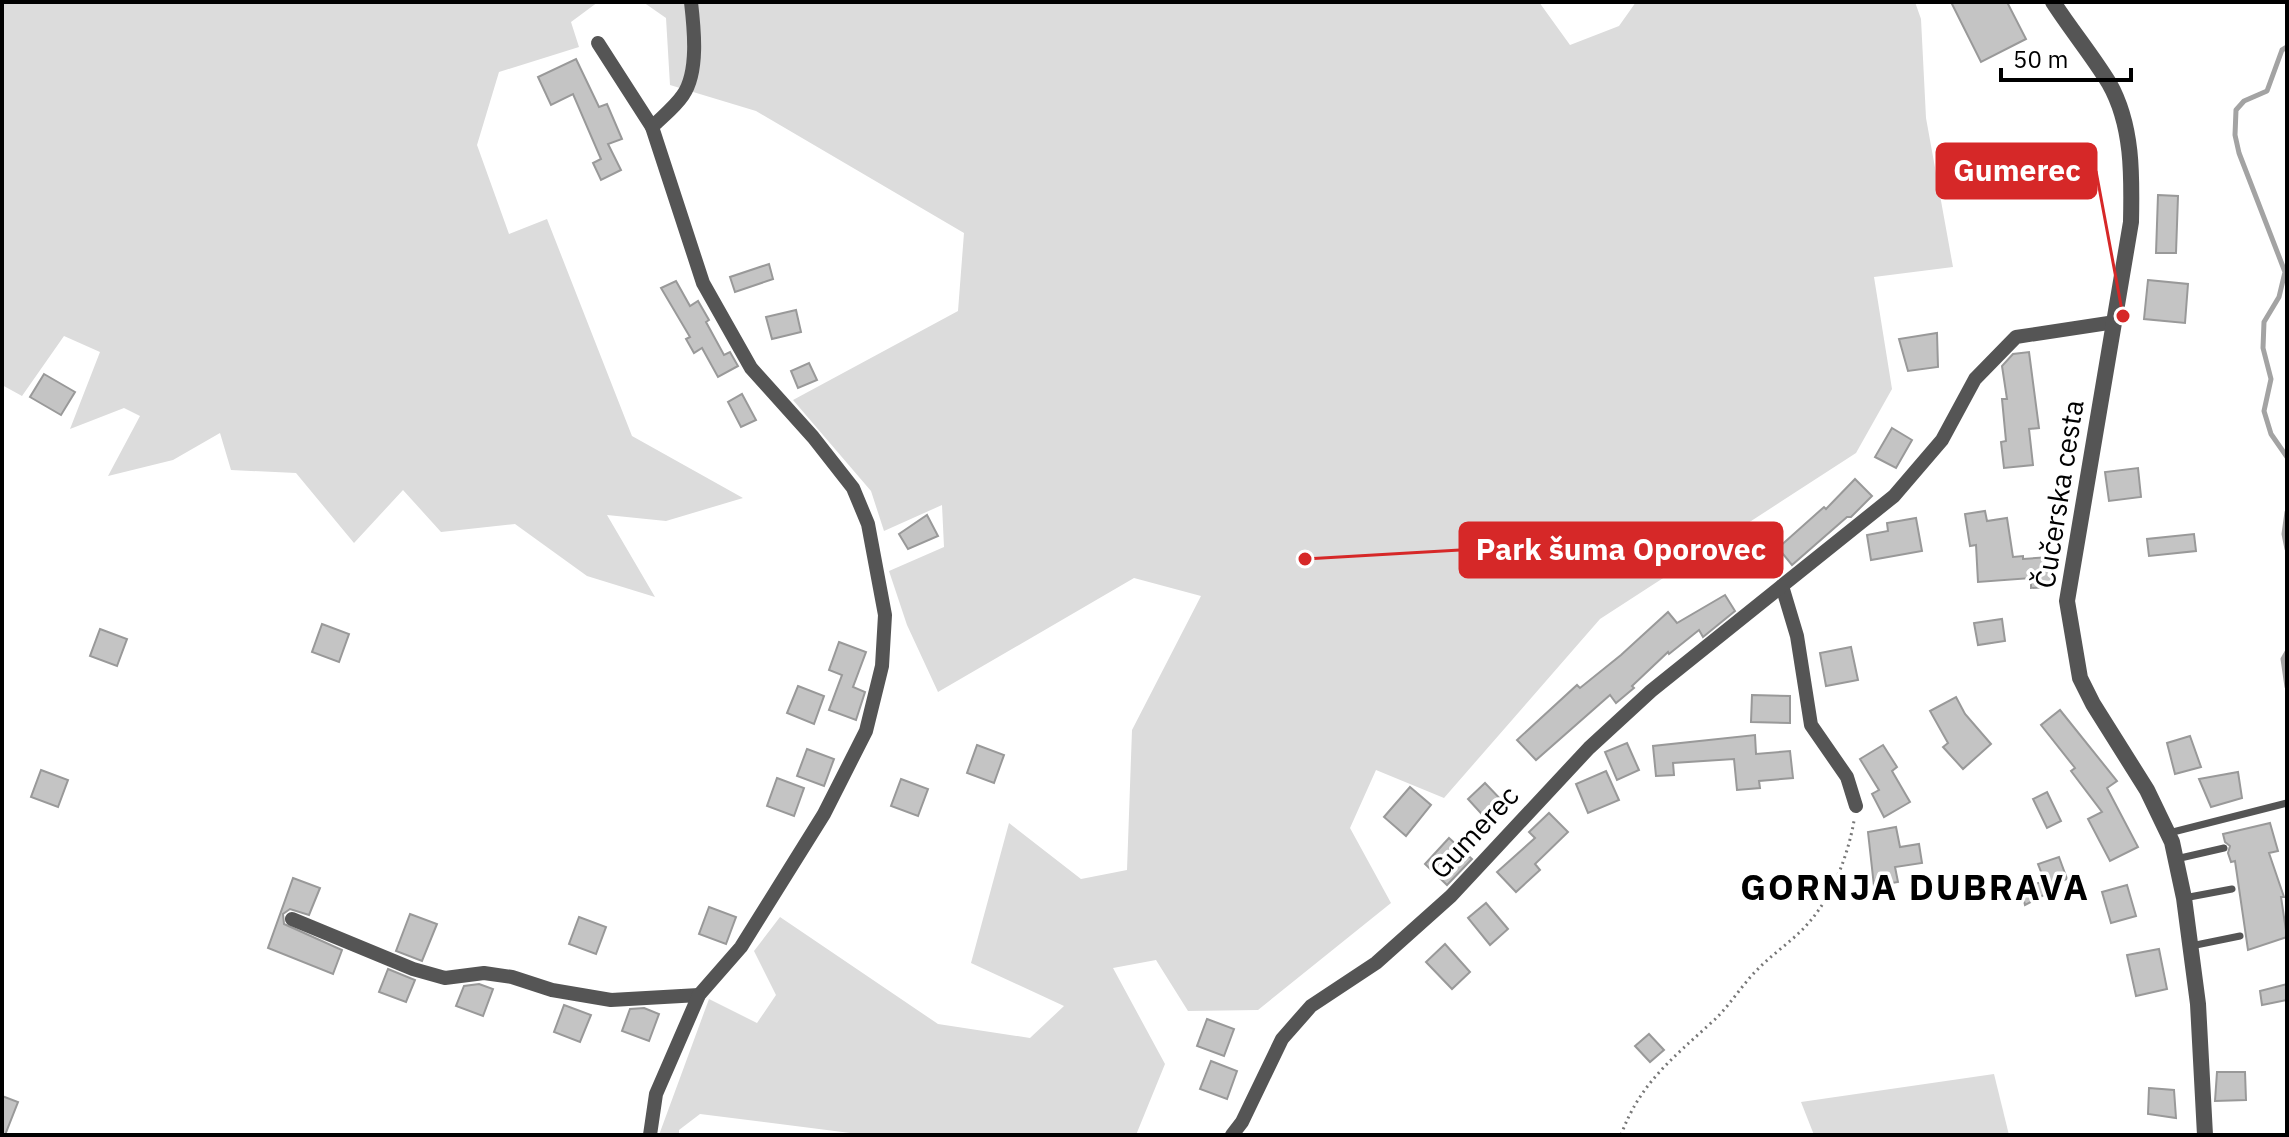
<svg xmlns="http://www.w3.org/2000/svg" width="2289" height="1137" font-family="'IBM Plex Sans',sans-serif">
<rect width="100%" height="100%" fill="#fff"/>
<g fill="#dcdcdc">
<polygon points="2,2 598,2 571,22 579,47 499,72 477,145 509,234 547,219 632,436 743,498 666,521 607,515 655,597 587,576 515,524 441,532 403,490 354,543 296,473 231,470 220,433 173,460 108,476 140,416 124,408 70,429 100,352 64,336 22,396 2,385"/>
<polygon points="643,2 1539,2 1570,45 1619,26 1636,2 1915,2 1921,19 1926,118 1953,267 1874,277 1892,389 1856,453 1600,619 1444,798 1376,770 1350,828 1391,903 1258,1010 1188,1011 1156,960 1113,968 1165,1064 1136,1135 866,1135 700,1114 679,1130 679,1135 659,1135 709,999 757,1023 776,995 754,951 780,917 938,1024 1030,1038 1064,1006 971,963 1009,823 1081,879 1127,870 1132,730 1201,596 1134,578 938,692 907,625 889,571 944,547 942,505 884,531 871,491 793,400 958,311 964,233 756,111 670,85 666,18"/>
<polygon points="1994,1074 2009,1135 1814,1135 1801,1102"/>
</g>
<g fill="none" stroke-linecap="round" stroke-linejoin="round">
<g stroke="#a3a3a3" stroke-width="5">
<polyline points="2287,47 2282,50 2267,91 2244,101 2236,110 2235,135 2239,153 2285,272 2279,297 2264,322 2263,348 2271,379 2264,411 2271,434 2287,457"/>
<polyline points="2287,512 2284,534 2287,549"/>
<polyline points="2287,652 2283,659 2287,687"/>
</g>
</g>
<g fill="#c4c4c4" stroke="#999" stroke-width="2">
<polygon points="1951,2 2007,2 2026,39 1981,62"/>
<polygon points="576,59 599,107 607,104 622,139 608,144 621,170 601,180 593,163 601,159 573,94 551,105 538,77"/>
<polygon points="2158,195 2178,196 2176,253 2156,253"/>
<polygon points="769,264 773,279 735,292 730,277"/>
<polygon points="2148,280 2188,284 2185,323 2144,319"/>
<polygon points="676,281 690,306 698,301 709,320 706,322 724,355 730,352 738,366 718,377 702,348 694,353 686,339 690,337 661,288"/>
<polygon points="796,310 801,332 772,339 766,317"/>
<polygon points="1937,333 1938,367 1908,371 1899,339"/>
<polygon points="2029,352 2039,428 2029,429 2033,465 2004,468 2001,442 2006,441 2002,399 2007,399 2002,366 2013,354"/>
<polygon points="809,363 817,380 798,388 791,371"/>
<polygon points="44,374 75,392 61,415 30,397"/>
<polygon points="742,394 756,420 741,427 728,402"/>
<polygon points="1892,428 1912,440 1896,468 1875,457"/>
<polygon points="2138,468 2141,497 2109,501 2105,472"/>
<polygon points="1855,479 1872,496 1851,517 1847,517 1792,565 1778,548 1824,507 1826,509"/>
<polygon points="1985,511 1987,521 2007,518 2013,557 2023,556 2023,559 2050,557 2052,587 2031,588 2031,578 1978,582 1976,545 1970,546 1965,514"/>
<polygon points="927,515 938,536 908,549 899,534"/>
<polygon points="1916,518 1922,551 1871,560 1867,535 1888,531 1887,523"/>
<polygon points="2194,534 2196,551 2149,556 2147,539"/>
<polygon points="1725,595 1735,611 1703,637 1699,630 1669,654 1668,652 1632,686 1634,688 1616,703 1610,695 1536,760 1517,740 1577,685 1580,688 1621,655 1668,612 1677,623"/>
<polygon points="2002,619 2005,641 1978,645 1974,623"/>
<polygon points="322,624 349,634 339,662 312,652"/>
<polygon points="100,629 127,639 117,666 90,656"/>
<polygon points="839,642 866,652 853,687 865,692 856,720 829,710 842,675 829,670"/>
<polygon points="1851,647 1858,680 1826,686 1820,653"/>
<polygon points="798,686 824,696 814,724 787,713"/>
<polygon points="1752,695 1790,696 1790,723 1751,722"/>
<polygon points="1956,697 1965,714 1991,744 1963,769 1943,747 1948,743 1930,711"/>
<polygon points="2060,710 2117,781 2107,788 2138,847 2110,861 2088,819 2102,812 2071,771 2075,768 2041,725"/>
<polygon points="1755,735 1756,754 1790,751 1793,778 1759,781 1760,788 1737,790 1734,759 1673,763 1674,775 1656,776 1653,746"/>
<polygon points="2190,736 2201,767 2175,774 2167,743"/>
<polygon points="1627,743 1639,770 1617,780 1605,752"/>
<polygon points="977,745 1004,755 994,783 967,773"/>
<polygon points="1883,745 1897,767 1892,771 1910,802 1884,817 1872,794 1879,790 1860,759"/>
<polygon points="807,749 834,759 824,786 797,776"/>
<polygon points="41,770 68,780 58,807 31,797"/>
<polygon points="1606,771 1619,800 1588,813 1576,784"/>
<polygon points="2238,772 2242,798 2211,807 2199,779"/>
<polygon points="777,778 804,788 794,816 767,806"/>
<polygon points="901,779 928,789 918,816 891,806"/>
<polygon points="1485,783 1506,805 1489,822 1468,799"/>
<polygon points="1410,787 1431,805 1406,836 1384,817"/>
<polygon points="2047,792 2061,821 2047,828 2033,799"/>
<polygon points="1549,813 1568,832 1535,864 1540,870 1516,892 1497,872 1535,838 1529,832"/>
<polygon points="2270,823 2278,851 2269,853 2284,897 2281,897 2287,937 2248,950 2235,861 2231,862 2228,853 2230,846 2225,842 2223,834"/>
<polygon points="1896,827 1900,847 1919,844 1922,863 1895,867 1898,882 1874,886 1868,832"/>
<polygon points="1449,838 1472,859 1447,885 1425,864"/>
<polygon points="2059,857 2067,879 2047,887 2038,864"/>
<polygon points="293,878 320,888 309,915 290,909 283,914 284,924 342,950 333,974 268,948"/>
<polygon points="2042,882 2046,894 2025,905 2021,888"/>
<polygon points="2127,885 2136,916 2111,923 2102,892"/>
<polygon points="1486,903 1508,929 1490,945 1468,918"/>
<polygon points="709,907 736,917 726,944 699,934"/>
<polygon points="410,914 437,924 422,961 396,951"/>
<polygon points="579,917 606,927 596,954 569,944"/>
<polygon points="1445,944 1470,972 1452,989 1426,962"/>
<polygon points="2159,949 2167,989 2136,996 2127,955"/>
<polygon points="388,969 415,980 406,1002 379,992"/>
<polygon points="479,984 493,989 483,1016 456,1006 464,986"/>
<polygon points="2287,984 2287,1000 2262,1005 2260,991"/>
<polygon points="564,1005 591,1015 580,1042 554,1032"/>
<polygon points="644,1008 659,1014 649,1041 622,1031 630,1009"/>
<polygon points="1207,1019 1234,1029 1224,1056 1197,1046"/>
<polygon points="1649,1034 1664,1050 1650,1062 1635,1046"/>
<polygon points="1211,1061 1237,1071 1227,1099 1200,1089"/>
<polygon points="2217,1072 2245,1072 2246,1100 2215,1101"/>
<polygon points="2149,1088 2174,1090 2176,1118 2148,1114"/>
<polygon points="2,1096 18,1102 5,1135 2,1135"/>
</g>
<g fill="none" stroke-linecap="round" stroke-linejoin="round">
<path stroke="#777" stroke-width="3" stroke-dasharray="2 4" stroke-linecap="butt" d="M1621,1135c19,-52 52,-77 91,-113 18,-16 30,-38 48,-55 13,-13 29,-24 42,-37 28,-28 45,-70 52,-109"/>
<g stroke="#555" stroke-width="7">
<polyline points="2169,833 2287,803"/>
<polyline points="2176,859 2224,848"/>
<polyline points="2184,898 2232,889"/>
<polyline points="2191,946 2240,936"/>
</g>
<g stroke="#555" stroke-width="14">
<polyline points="598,43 652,127"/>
<polyline points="1782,586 1797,636 1811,725 1847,777 1856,806"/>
<polyline points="292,919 413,969 445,978 484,973 512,977 552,990 611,1000 699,995"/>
<path d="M650,1135l6,-41 43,-99 42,-48 83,-133 42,-83 16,-65 3,-51 -17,-91 -15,-36 -40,-51 -62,-69 -48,-85 -51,-156c10,-10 23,-20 31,-32 16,-23 11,-67 8,-93"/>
<polyline points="1232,1135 1242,1122 1282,1039 1311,1006 1376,963 1451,896 1589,748 1651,691 1894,496 1942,440 1975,379 2016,337 2115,322"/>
</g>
<path stroke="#555" stroke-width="16" d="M2053,2c18,28 39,53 56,81 24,42 23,93 22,139l-64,379 13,77 13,26 54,86 25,52 12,56 14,106 7,131"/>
</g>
<g text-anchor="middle" stroke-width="7" stroke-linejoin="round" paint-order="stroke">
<g font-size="28" fill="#000" stroke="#fff">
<text transform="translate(2059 494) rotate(-81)" y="10">Čučerska cesta</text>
<text transform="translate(1474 832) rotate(-47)" y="10">Gumerec</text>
</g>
<g font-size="36" font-weight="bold" letter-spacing="2" fill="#000" stroke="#fff">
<text x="1915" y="900">GORNJA DUBRAVA</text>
</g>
</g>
<path fill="none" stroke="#d62828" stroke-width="3" d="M2123 316L2096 171M1305 559L1460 550"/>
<g fill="#d62828" stroke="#fff" stroke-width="3">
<circle cx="2123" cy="316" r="8"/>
<circle cx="1305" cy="559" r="8"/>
</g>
<g fill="#d62828" stroke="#d62828" stroke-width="3">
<rect x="1937" y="144" width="159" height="54" rx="8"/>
<rect x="1460" y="523" width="322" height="54" rx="8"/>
</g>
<g font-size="30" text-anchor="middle" font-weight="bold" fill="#fff">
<text x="2017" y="181">Gumerec</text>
<text x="1621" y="560">Park šuma Oporovec</text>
</g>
<rect width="2289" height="1137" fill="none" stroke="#000000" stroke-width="8"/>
<path d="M2001 68v12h130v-12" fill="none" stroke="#000000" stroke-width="4"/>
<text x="2013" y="68" font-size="24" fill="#000000" stroke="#ffffff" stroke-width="6" paint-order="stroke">50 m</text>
</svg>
